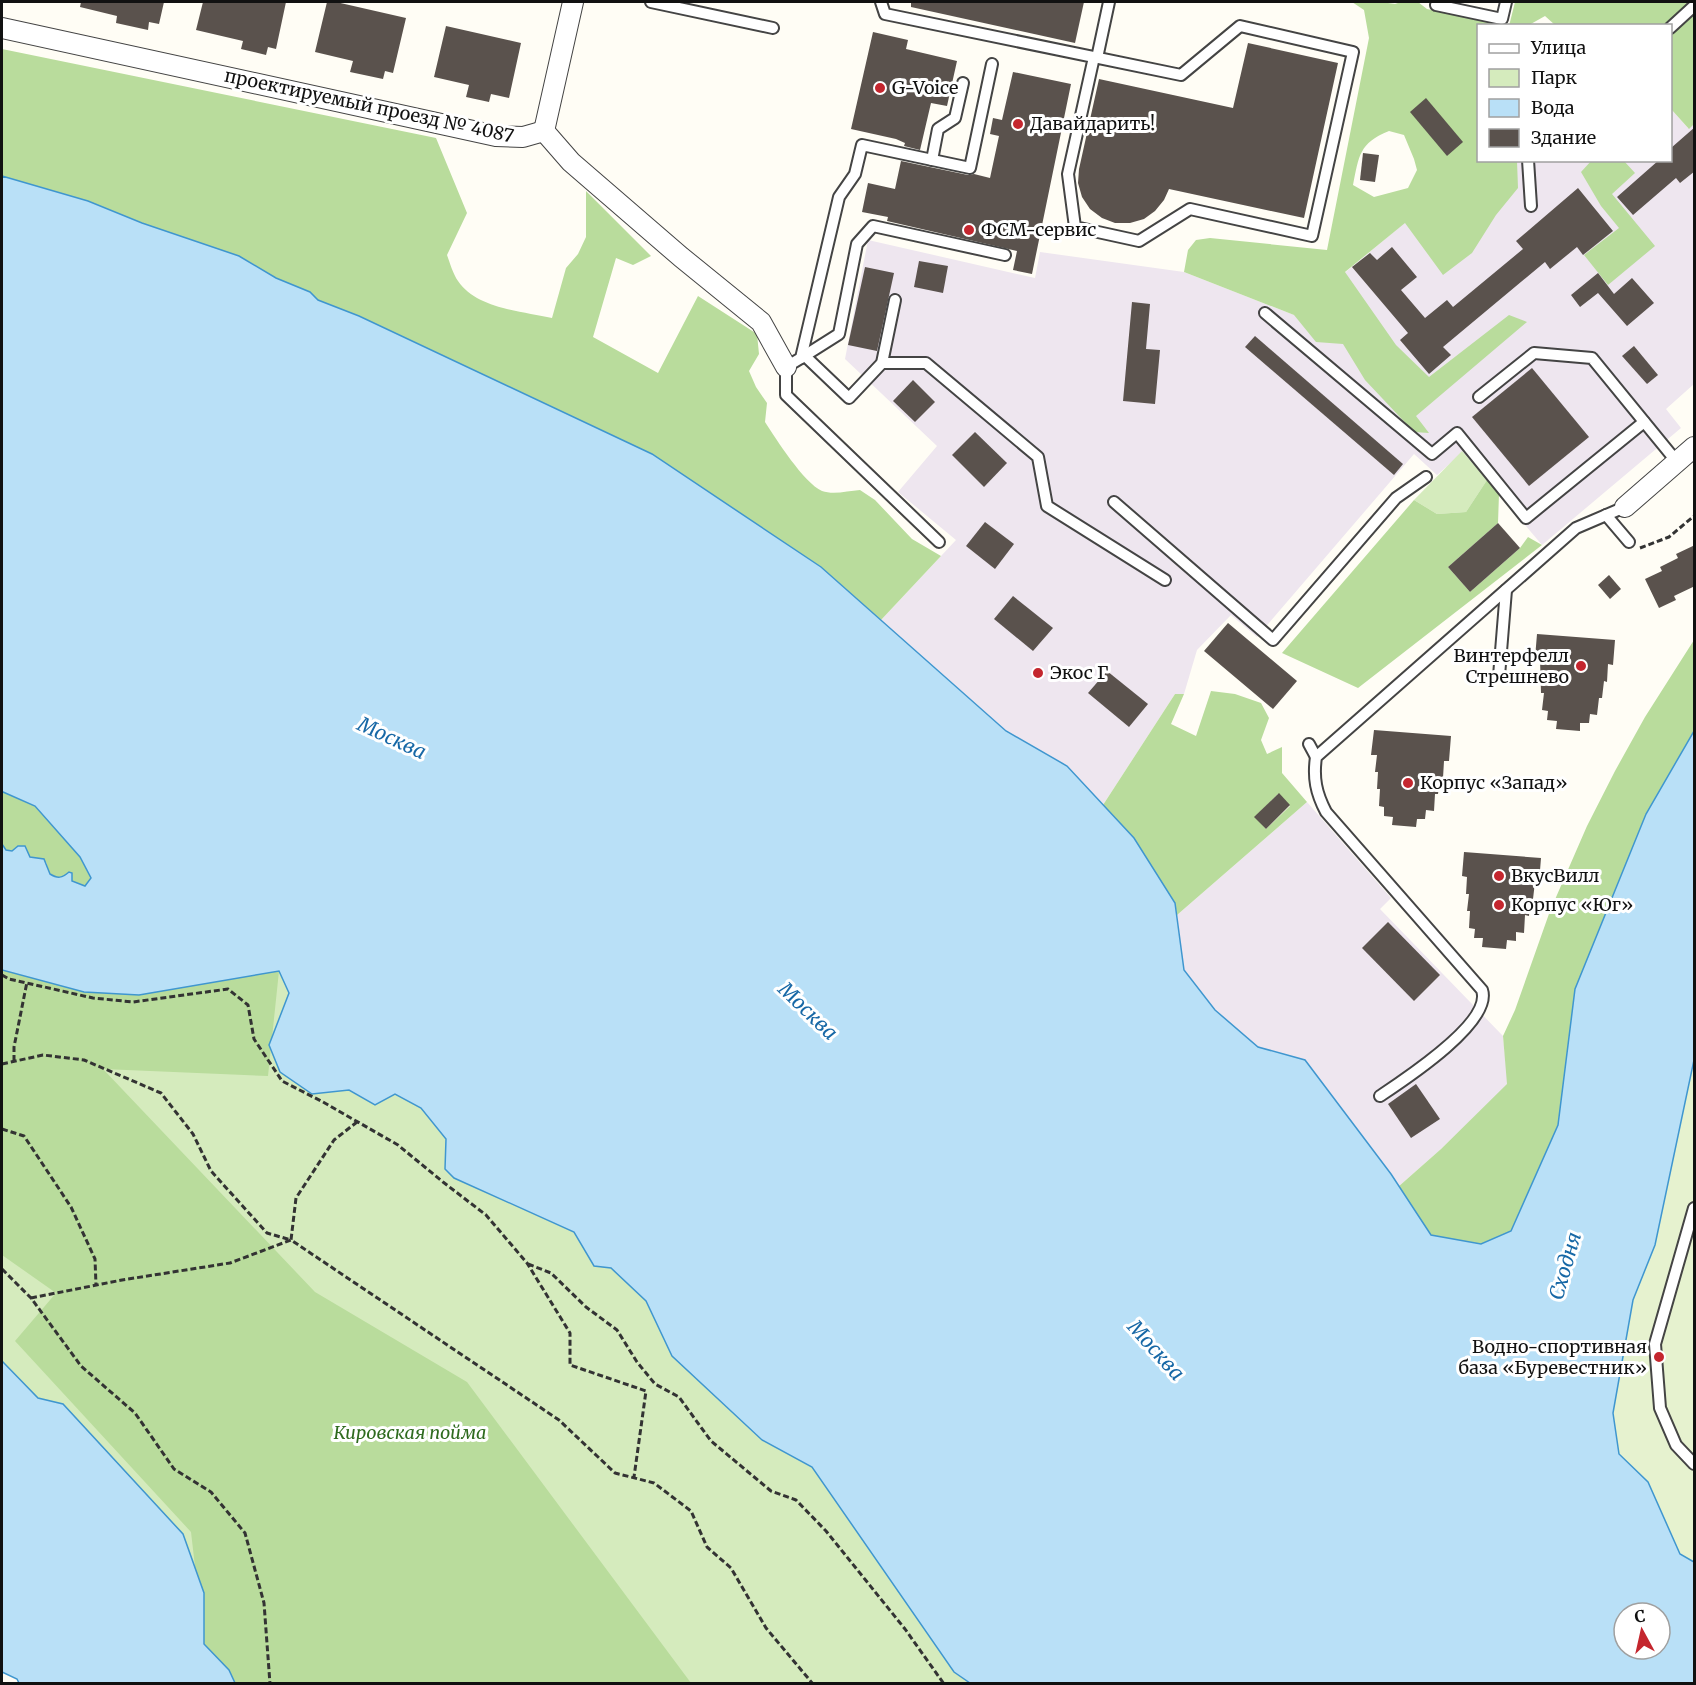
<svg xmlns="http://www.w3.org/2000/svg" width="1696" height="1685" font-family="Merriweather,serif">
<rect width="100%" height="100%" fill="#fffdf5"/>
<g fill="#eee6ef">
<polygon points="1671,109 1688,128 1694,124 1694,384 1666,409 1681,428 1542,545 1463,452 1437,475 1414,454 1257,637 1231,615 1197,650 1184,694 1175,694 1103,805 1067,766 1006,731 881,620 956,540 898,492 937,446 845,359 868,240 1035,278 1040,252 1184,272 1294,315 1479,161 1670,160"/>
<polygon points="1307,802 1391,898 1380,909 1503,1036 1508,1084 1441,1149 1398,1187 1391,1174 1305,1060 1258,1047 1215,1010 1184,970 1177,915"/>
</g>
<g fill="#d5ebbd">
<polygon points="1462,451 1487,480 1466,512 1437,514 1414,500"/>
<polygon points="2,970 279,971 289,993 269,1045 312,1094 349,1090 375,1104 395,1094 421,1108 446,1139 445,1169 454,1178 574,1232 594,1265 611,1268 646,1301 672,1356 762,1440 812,1467 954,1672 970,1683 235,1683 63,1404 38,1398 2,1361"/>
</g>
<g fill="#b9dc9c" fill-rule="evenodd">
<path d="M1352,2h29l14,2 6,-2h17l9,7 76,16 -25,1v134l39,1 1,27 -22,27 -24,38 -29,22 -38,-52 -60,49 51,73 33,32 80,-62 18,7 -111,94 13,17 -15,-1 -49,-52 -22,-36 -27,-2 -22,-27 -110,-43 4,-22 8,-10 14,-2 117,12 42,-212 -5,-28zM1389,131l15,4 10,24 3,11 -9,18 -34,9 -21,-12c6,-29 6,-42 36,-54z"/>
<polygon points="1515,2 1694,2 1694,124 1689,129 1671,109 1670,26 1555,25 1545,16 1529,25 1509,26"/>
<path d="M2,49l434,89 31,75 -20,42c3,8 6,19 11,26 19,28 64,30 94,37l14,-50 12,-14 8,-17v-46l65,65 -18,9 -17,-7 -23,79 65,36 40,-77 59,38 2,20 -10,17 7,16 11,16 -2,19c11,17 39,61 57,69 11,4 26,0 38,-1l15,10 37,39 29,17 -60,64 -60,-53 -170,-113 -292,-138 -41,-16 -8,-8 -34,-14 -28,-17 -106,-38 -54,-22 -86,-25z"/>
<polygon points="1592,160 1624,161 1635,173 1612,194 1655,246 1608,285 1584,255 1619,228 1601,206 1581,172"/>
<polygon points="1487,480 1499,494 1498,523 1448,567 1470,592 1520,548 1528,537 1542,545 1358,688 1282,653 1414,500 1437,514 1466,512"/>
<polygon points="1694,640 1694,731 1646,814 1575,989 1558,1125 1511,1231 1481,1244 1431,1235 1398,1187 1441,1149 1507,1084 1503,1036 1515,1010 1550,911 1587,826 1615,771 1645,717"/>
<path d="M1211,691l24,3 26,9 8,15 -8,22 6,14 15,-7v26l25,29 -130,113 -2,-12 -72,-98 72,-111h9l-13,30 25,12zM1278,794l12,12 -24,23 -11,-12z"/>
<polygon points="3,792 35,806 80,857 91,878 85,886 50,875 46,862 30,857 25,846 18,847 12,851 6,850 2,844"/>
<polygon points="2,956 279,971 268,1076 103,1069 315,1292 467,1382 691,1683 222,1683 204,1644 191,1532 15,1341 56,1293 2,1255"/>
</g>
<polygon fill="#e6f2cf" points="1694,1060 1694,1562 1680,1555 1648,1482 1619,1454 1613,1413 1633,1300 1655,1245"/>
<g fill="#b9e0f7" stroke="#3f96cf" stroke-width="1.5" fill-rule="evenodd">
<path d="M2,176l86,25 54,22 97,33 37,22 34,14 8,8 41,16 293,138 169,113 185,164 61,35 67,72 41,65 9,67 31,40 43,37 47,13 86,114 40,61 50,9 30,-13 47,-106 17,-136 71,-175 48,-83v329l-39,185 -22,55 -20,113 6,41 29,28 32,72 14,8v121h-724l-16,-11 -142,-205 -50,-27 -90,-84 -26,-55 -35,-33 -17,-2 -20,-34 -120,-54 -9,-9 1,-30 -25,-31 -26,-14 -20,11 -26,-15 -37,4 -32,-22 -11,-27 20,-52 -10,-22 -140,24 -55,-3 -82,-22v-126l4,6 6,1 6,-5h7l5,11 14,2 6,15c8,5 12,4 19,-2l3,1v8l13,5 6,-8 -11,-21 -45,-51 -32,-14 -1,1zM1624,1613h36v36h-36z"/>
<polygon points="2,1361 38,1398 63,1404 183,1534 204,1593 204,1644 229,1670 235,1683 19,1683 17,1679 2,1672"/>
</g>
<g fill="#5a524d">
<polygon points="81,2 164,2 159,24 149,22 148,30 116,23 117,16 80,7"/>
<polygon points="203,2 286,2 276,49 268,47 266,55 241,49 243,41 196,30"/>
<polygon points="327,2 336,2 406,18 393,73 385,71 383,79 350,72 353,61 315,52"/>
<polygon points="911,2 1084,2 1075,43 911,7"/>
<polygon points="446,26 521,43 509,98 491,94 489,102 466,97 469,85 434,77"/>
<polygon points="873,32 908,40 906,49 957,61 947,106 931,103 920,150 904,146 905,143 896,139 851,129"/>
<polygon points="1248,43 1338,63 1304,218 1169,189 1164,200 1155,211 1144,219 1130,223 1115,223 1102,218 1090,209 1082,197 1078,183 1079,169 1099,79 1233,108"/>
<polygon points="1013,72 1071,84 1032,274 1013,270 1017,251 887,221 888,217 862,212 868,183 895,189 901,161 968,175 974,174 990,178 999,136 990,134 993,118 1002,120"/>
<polygon points="1426,98 1463,142 1447,156 1410,112"/>
<polygon points="1695,127 1695,171 1680,183 1676,178 1633,215 1617,197 1659,160 1671,160 1671,148"/>
<polygon points="1363,153 1379,155 1375,182 1360,180"/>
<polygon points="1578,188 1613,231 1583,255 1577,247 1550,269 1545,262 1443,347 1451,355 1429,374 1400,340 1408,333 1352,267 1370,253 1377,260 1392,247 1417,277 1401,290 1425,318 1447,300 1453,307 1523,249 1516,241"/>
<polygon points="919,261 948,266 943,293 914,287"/>
<polygon points="865,267 894,273 877,351 848,345"/>
<polygon points="1598,273 1614,294 1632,278 1654,303 1627,326 1598,293 1580,307 1571,295"/>
<polygon points="1132,302 1150,304 1146,349 1160,350 1155,404 1123,401"/>
<polygon points="1255,336 1403,464 1394,475 1245,347"/>
<polygon points="1634,346 1658,375 1647,384 1622,356"/>
<polygon points="1532,368 1589,437 1529,486 1472,417"/>
<polygon points="913,380 935,402 915,422 893,401"/>
<polygon points="975,432 1007,463 984,487 952,455"/>
<polygon points="985,522 1014,544 995,569 966,546"/>
<polygon points="1498,523 1520,548 1470,592 1448,567"/>
<polygon points="1695,545 1695,586 1674,596 1676,600 1659,608 1645,579 1662,571 1660,567 1678,558 1676,554"/>
<polygon points="1609,575 1621,589 1610,599 1598,585"/>
<polygon points="1013,596 1053,628 1033,651 994,619"/>
<polygon points="1228,623 1297,681 1273,709 1204,651"/>
<polygon points="1537,634 1615,640 1613,665 1608,664 1607,682 1604,681 1602,698 1599,698 1597,715 1590,714 1589,723 1580,723 1580,731 1556,729 1557,721 1547,720 1548,711 1542,710 1544,693 1541,693 1540,659 1535,658"/>
<polygon points="1107,671 1148,704 1129,727 1088,693"/>
<polygon points="1374,730 1451,736 1449,761 1444,761 1443,778 1440,778 1438,794 1435,794 1434,811 1426,810 1425,819 1417,819 1416,827 1392,825 1393,817 1384,816 1384,807 1379,806 1380,789 1377,789 1378,772 1375,772 1377,755 1371,755"/>
<polygon points="1279,793 1290,805 1266,829 1254,817"/>
<polygon points="1464,852 1541,858 1539,883 1535,882 1533,899 1530,899 1529,916 1525,915 1524,933 1516,932 1516,941 1507,940 1506,949 1482,947 1483,938 1474,938 1475,929 1469,928 1470,911 1467,911 1469,894 1466,894 1467,877 1462,876"/>
<polygon points="1388,922 1440,975 1414,1001 1362,948"/>
<polygon points="1416,1084 1440,1119 1411,1138 1388,1104"/>
</g>
<g fill="none" stroke-linecap="round" stroke-linejoin="round">
<g stroke="#444" stroke-width="14">
<g id="lane">
<polyline points="651,2 773,28"/>
<polyline points="881,2 885,14 1181,75 1240,26 1353,52 1312,236 1190,209 1139,241 1075,227 1068,174 1094,57"/>
<polyline points="1437,2 1436,5 1502,19 1506,2"/>
<polyline points="1670,28 1694,6"/>
<polyline points="1097,58 1109,2"/>
<polyline points="932,160 938,129 955,118 963,83"/>
<polyline points="1528,160 1531,206"/>
<polyline points="1265,313 1432,454 1457,433 1526,518 1644,422"/>
<polyline points="805,356 849,398 882,363 895,300"/>
<polyline points="801,358 839,334 857,244 873,226 1005,255"/>
<polyline points="882,363 926,363 1038,457 1047,506 1165,580"/>
<polyline points="1479,397 1534,353 1592,358 1677,462"/>
<polyline points="1114,502 1273,640 1396,498 1426,477"/>
<polyline points="1606,515 1629,542"/>
<polyline points="939,542 786,395 786,367 801,358 839,197 855,174 862,145 970,168 992,64"/>
<polyline points="1499,676 1506,590"/>
<polyline points="1309,744 1316,757"/>
<path d="M1380,1096c24,-16 113,-74 102,-106l-156,-178c-10,-19 -13,-34 -10,-55l260,-229 49,-21"/>
<polyline points="1694,1208 1655,1344 1660,1408 1676,1445 1694,1464"/>
</g>
</g>
<g stroke="#444" stroke-width="22">
<g id="street">
<polyline points="2,28 496,136 523,137 544,131"/>
<polyline points="544,131 571,162 681,257 761,322 786,367"/>
<polyline points="544,131 573,2"/>
<polyline points="1625,507 1694,447"/>
</g>
</g>
<g stroke="#333" stroke-width="3" stroke-dasharray="6 3" stroke-linecap="butt">
<polyline points="1640,548 1669,537 1694,516"/>
<polyline points="2,975 9,979 93,998 133,1002 228,989 248,1005 254,1039 282,1081 323,1102 398,1145 443,1182 486,1215 527,1263 570,1333 570,1365 646,1391 634,1477"/>
<polyline points="14,1061 14,1047 27,982"/>
<polyline points="2,1064 43,1055 84,1060 161,1093 193,1134 211,1171 267,1233 291,1240 296,1198 334,1140 357,1122"/>
<polyline points="2,1129 24,1136 71,1207 95,1259 96,1285"/>
<polyline points="528,1264 551,1273 586,1307 617,1330 637,1362 655,1384 679,1397 711,1441 771,1491 796,1500 826,1531 905,1629 944,1684"/>
<polyline points="2,1269 31,1298 81,1366 135,1413 174,1469 211,1492 245,1533 264,1603 270,1684"/>
<polyline points="31,1298 122,1280 230,1263 291,1240 559,1420 615,1473 654,1483 691,1511 707,1547 731,1568 766,1628 813,1684"/>
</g>
<use href="#lane" stroke="#fff" stroke-width="10"/>
<use href="#street" stroke="#fff" stroke-width="20"/>
</g>
<g fill="#c4262e" stroke="#fff" stroke-width="2">
<circle cx="880" cy="88" r="6"/>
<circle cx="1018" cy="124" r="6"/>
<circle cx="969" cy="230" r="6"/>
<circle cx="1581" cy="666" r="6"/>
<circle cx="1038" cy="673" r="6"/>
<circle cx="1408" cy="783" r="6"/>
<circle cx="1499" cy="876" r="6"/>
<circle cx="1499" cy="905" r="6"/>
<circle cx="1659" cy="1357" r="6"/>
</g>
<g text-anchor="middle" stroke-width="6" stroke-linejoin="round" paint-order="stroke">
<g font-size="18" fill="#111" stroke="#fff" text-anchor="start">
<text x="892" y="94">G-Voice</text>
<text x="1030" y="130">Давайдарить!</text>
<text x="981" y="236">ФСМ-сервис</text>
<text x="1569" y="662" text-anchor="end">Винтерфелл<tspan x="1569" dy="21">Стрешнево</tspan></text>
<text x="1050" y="679">Экос Г</text>
<text x="1420" y="789">Корпус «Запад»</text>
<text x="1511" y="882">ВкусВилл</text>
<text x="1511" y="911">Корпус «Юг»</text>
<text x="1647" y="1353" text-anchor="end">Водно-спортивная<tspan x="1647" dy="21">база «Буревестник»</tspan></text>
</g>
<g font-size="18" fill="#111" stroke="#fff">
<text transform="translate(369 106) rotate(12)" y="6">проектируемый проезд № 4087</text>
</g>
<g font-size="18" font-style="italic" fill="#2f6b1f" stroke="#fff">
<text x="410" y="1439">Кировская пойма</text>
</g>
<g font-size="20" font-style="italic" fill="#1768a6" stroke="#fff">
<text transform="translate(392 738) rotate(25)" y="7">Москва</text>
<text transform="translate(808 1011) rotate(44)" y="7">Москва</text>
<text transform="translate(1565 1266) rotate(-74)" y="7">Сходня</text>
<text transform="translate(1156 1350) rotate(48)" y="7">Москва</text>
</g>
</g>
<rect width="1696" height="1685" fill="none" stroke="#111111" stroke-width="6"/>
<rect x="1477" y="24" width="195" height="138" fill="#ffffff" stroke="#a0a0a0" stroke-width="1.5"/>
<rect x="1489" y="44" width="30" height="9" fill="#ffffff" stroke="#a0a0a0" stroke-width="1.5"/>
<text x="1531" y="54" font-size="18" fill="#111111">Улица</text>
<rect x="1489" y="69" width="30" height="18" fill="#d5ebbd" stroke="#a0a0a0" stroke-width="1.5"/>
<text x="1531" y="84" font-size="18" fill="#111111">Парк</text>
<rect x="1489" y="99" width="30" height="18" fill="#b9e0f7" stroke="#a0a0a0" stroke-width="1.5"/>
<text x="1531" y="114" font-size="18" fill="#111111">Вода</text>
<rect x="1489" y="129" width="30" height="18" fill="#5a524d" stroke="#a0a0a0" stroke-width="1.5"/>
<text x="1531" y="144" font-size="18" fill="#111111">Здание</text>
<g transform="translate(1642 1631) rotate(352)"><circle r="28" fill="#ffffff" stroke="#a0a0a0" stroke-width="1.5"/>
<path d="M0-4.5L10 22L0 15L-10 22Z" fill="#c4262e"/>
<text y="-9" font-size="16" font-weight="bold" text-anchor="middle" fill="#111111">С</text>
</g>
</svg>
